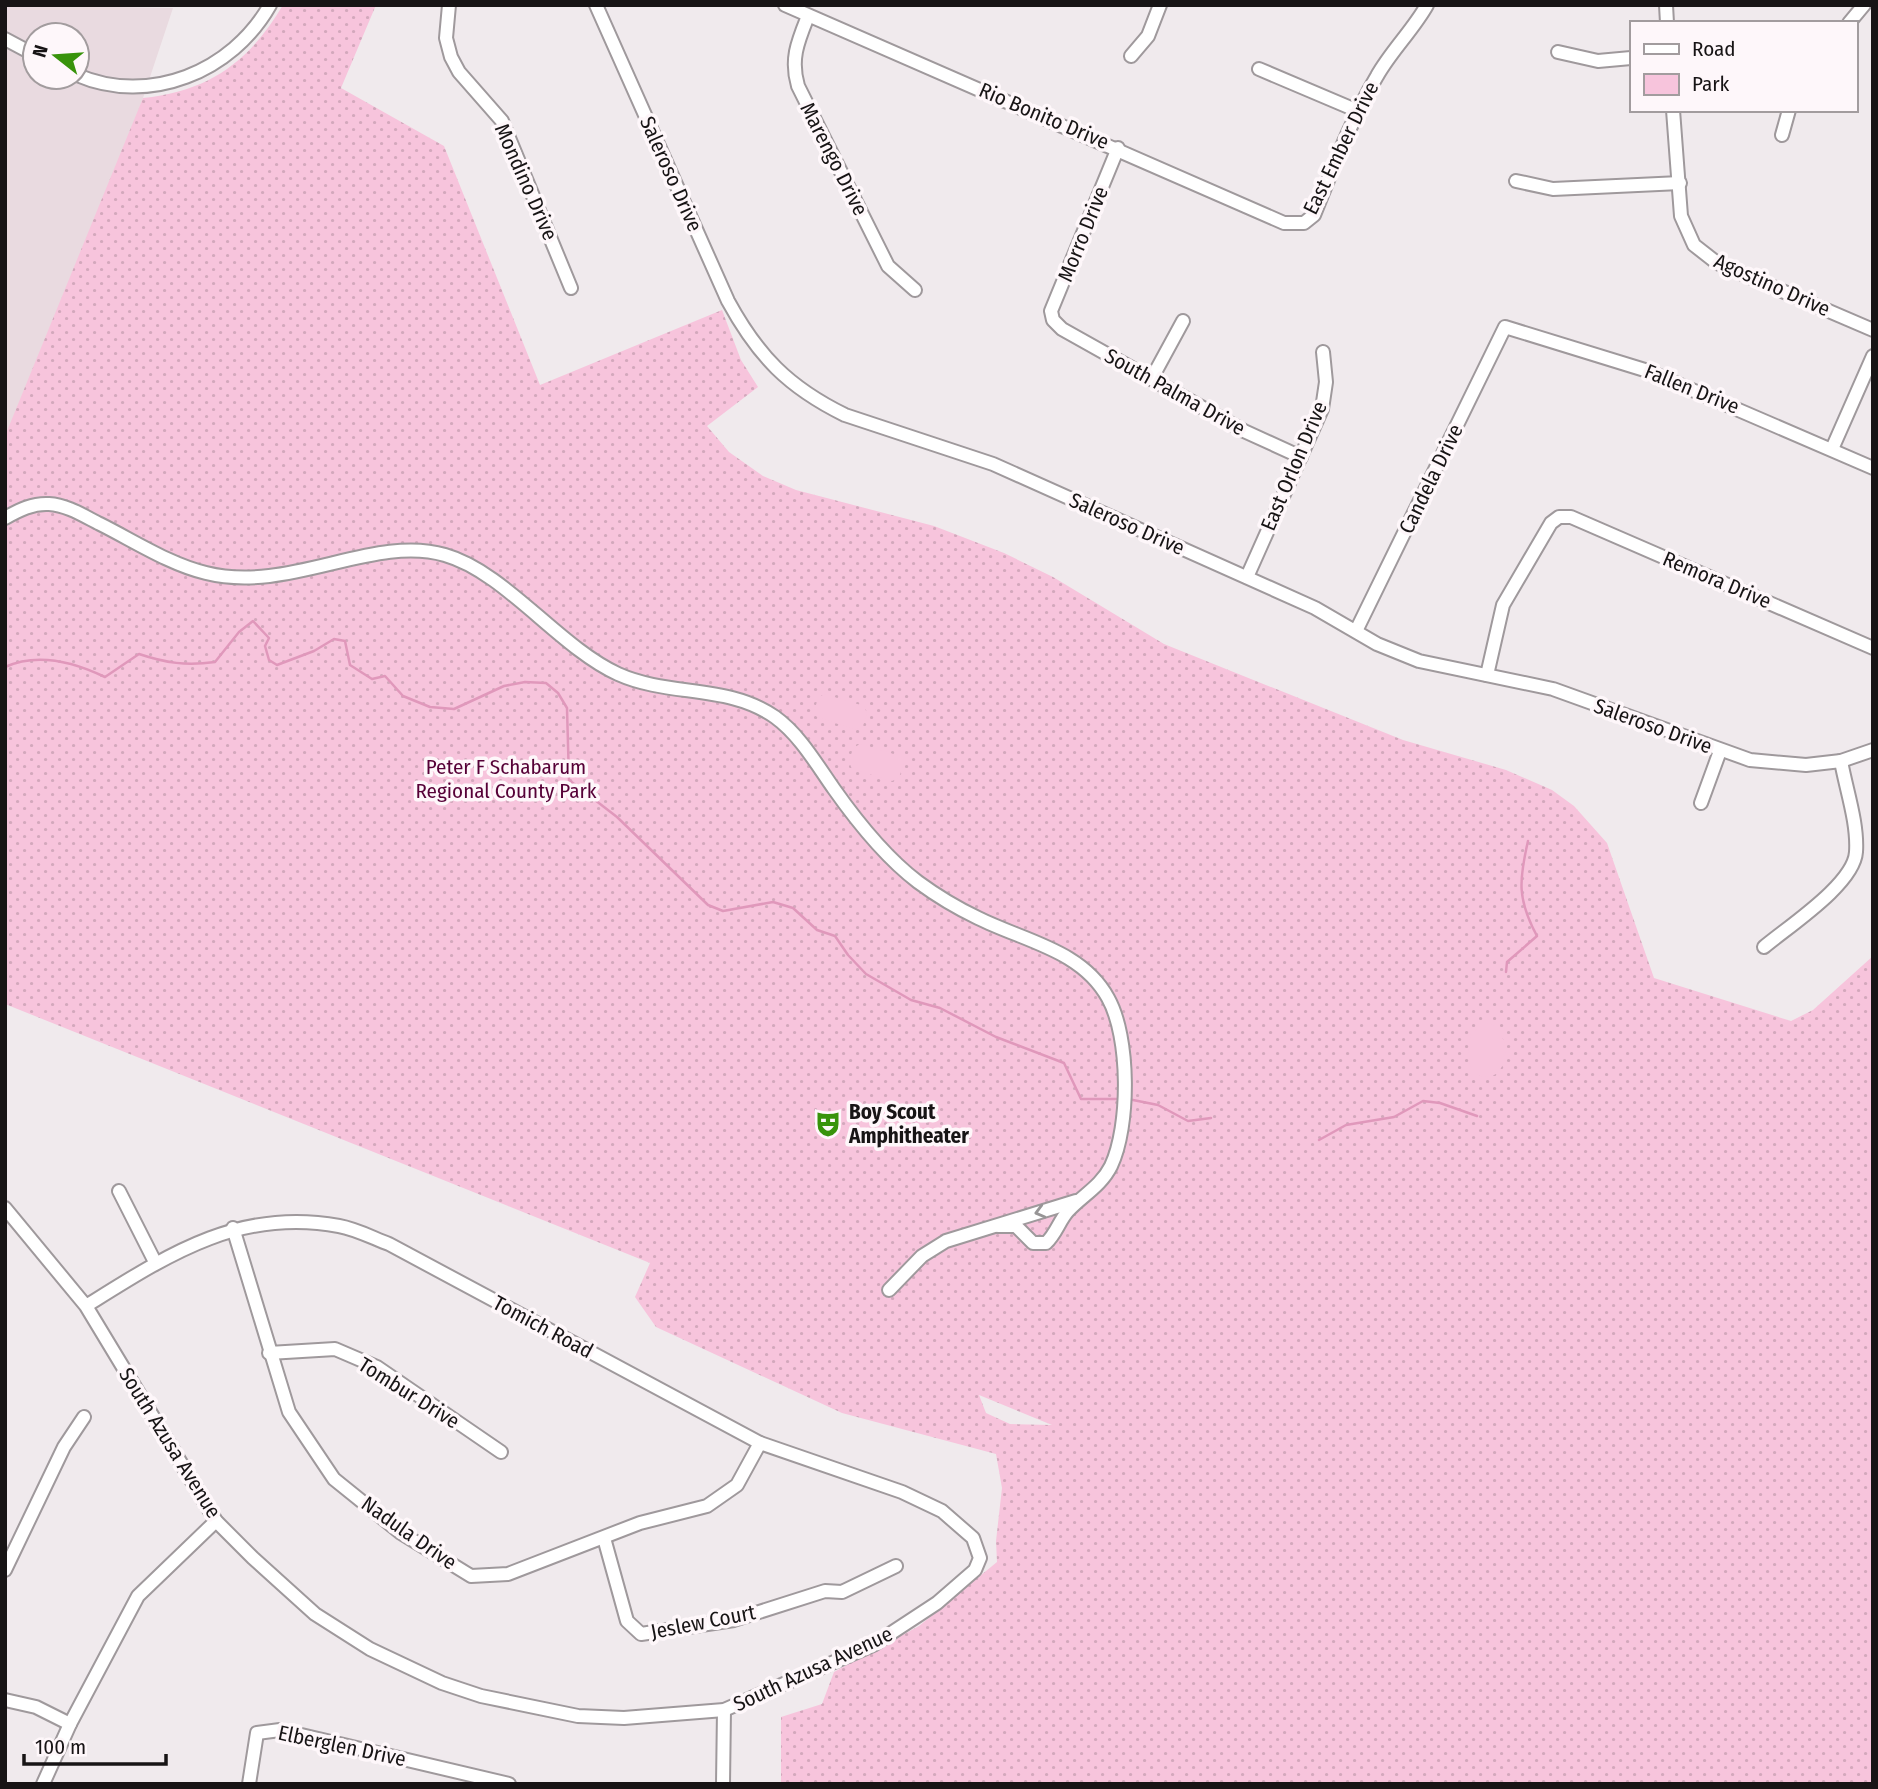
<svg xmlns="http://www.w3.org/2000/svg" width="1878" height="1789" font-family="'Fira Sans Condensed',sans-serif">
<defs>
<pattern id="green-dots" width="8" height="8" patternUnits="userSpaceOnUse" patternTransform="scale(1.75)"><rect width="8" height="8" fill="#f7c4dc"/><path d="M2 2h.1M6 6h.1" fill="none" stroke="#d3a8bc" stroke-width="1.8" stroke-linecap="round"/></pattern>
</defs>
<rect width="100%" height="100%" fill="#f0eaed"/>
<path fill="#e9dae0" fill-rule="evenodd" d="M8,5l165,3 -37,111 -131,324v-430zM35,35h42v42h-42z"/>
<path fill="url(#green-dots)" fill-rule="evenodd" d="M283,5h93l-35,83 103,58 96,239 182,-75 19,50 17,27 -51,39 22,26 34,24 33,14 138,36 70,27 49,24 111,67 239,96 103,30 46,20 22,16 33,37 47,135 137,43 22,-11 60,-54v828h-1092v-67l41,-13 12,-32 85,-46 78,-64 -1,-21 6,-53 -6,-34 -154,-41 -186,-86 -21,-30 15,-34 -645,-259v-568l138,-338c66,-7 106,-36 140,-93zM979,1395l73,30 -42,-1 -24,-11z"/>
<g fill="#f7c4dc">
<polygon points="824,694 864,706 867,713 863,726 856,730 817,717 814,712 818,698"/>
<polygon points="860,744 900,756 904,762 899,778 892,781 852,769 849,762 853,748"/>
<path d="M1485,1023c20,2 27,35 13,49 -3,4 -10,5 -15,5 -19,-4 -15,-30 -12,-43z"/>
</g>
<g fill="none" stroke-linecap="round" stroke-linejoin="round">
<g stroke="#e098bb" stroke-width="2.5">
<path d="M5,667c33,-15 69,-5 100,10l34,-23c27,9 47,12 76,8l24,-30 14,-11 16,17 -4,8 4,14 8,5 37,-14 20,-12 11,2 5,24 22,14 13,-3 18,20 27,11 24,2 50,-23 21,-4 21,1 12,10 9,15 2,72 48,37 91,88 15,6 50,-9 20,6 24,22 18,6 13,19 18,19 45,26 29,8 56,29 68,26 17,36h40"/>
<path d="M1506,972l1,-10 30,-26c-20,-37 -18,-56 -9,-95"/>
<polyline points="1128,1099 1158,1105 1188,1121 1211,1118"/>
<polyline points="1319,1140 1346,1125 1394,1117 1423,1101 1440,1103 1477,1116"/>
</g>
<g stroke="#9f999c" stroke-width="16">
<g id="minor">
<polyline points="449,5 446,38 451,57 459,72 502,121 571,288"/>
<path d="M596,5l132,296c30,55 60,86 117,114l148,49 322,144 62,36 42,17 134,28 197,71 56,5 35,-4 32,-11"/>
<path d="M785,5l499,218h20l10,-8c19,-47 37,-95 63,-139 14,-25 36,-46 50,-71"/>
<polyline points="1666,5 1667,23"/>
<path d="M808,16c-10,25 -18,43 -10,70l90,180 27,24"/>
<polyline points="1849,23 1864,5"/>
<polyline points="5,39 35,55"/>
<polyline points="1558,52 1598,61 1631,58"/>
<polyline points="1131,56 1148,36 1160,5"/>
<polyline points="1259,69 1358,111"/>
<path d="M77,75c72,31 155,-3 193,-70"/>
<polyline points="1673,110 1681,216 1694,245 1717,263 1873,330"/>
<polyline points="1782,135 1789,110"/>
<polyline points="1118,148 1051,311 1053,320 1062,329 1244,431 1301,457"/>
<polyline points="1516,181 1553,189 1680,183"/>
<polyline points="1152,378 1183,321"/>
<polyline points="1832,449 1873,356"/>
<path d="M5,518c14,-8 28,-15 44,-14 18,1 35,12 51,20 34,17 69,40 106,49 83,21 167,-39 239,-18 60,17 114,92 173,119 51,23 110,10 157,43 25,18 42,48 59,72 24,34 51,68 84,93 19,14 39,26 60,36 46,23 104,32 130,80 22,39 22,128 3,168 -10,20 -28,29 -43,45 -9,10 -12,23 -22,32h-13l-17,-17h-18"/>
<polyline points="1247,577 1322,409 1326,382 1323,352"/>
<polyline points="1356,631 1505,327 1648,371 1873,468"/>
<polyline points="1487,675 1503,605 1551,523 1559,517 1571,517 1873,648"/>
<polyline points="1701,803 1720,751"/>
<path d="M1764,947c25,-21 90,-63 92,-95 2,-29 -10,-63 -15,-91"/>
<polyline points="119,1191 155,1262"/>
<path d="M5,1208l81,98 130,215 37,37 62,56 55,35 72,34 39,13 97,20 46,2 100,-8 149,-65 64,-42 38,-33 5,-12 -7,-20 -31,-27 -40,-19 -142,-49 -371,-199c-16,-6 -33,-15 -50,-18 -100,-19 -173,30 -253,80"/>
<polyline points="233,1228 289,1412 334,1479 401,1533 471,1576 508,1574 640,1523 707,1506 737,1485 760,1443"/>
<polyline points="889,1290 922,1256 946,1241 1076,1201"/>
<polyline points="269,1353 335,1349 377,1367 501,1452"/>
<polyline points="604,1538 627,1621 641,1634 734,1620 825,1591 842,1592 896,1566"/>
<polyline points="5,1570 64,1447 84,1417"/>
<polyline points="5,1700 36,1707 70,1724"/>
<polyline points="43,1784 70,1724 138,1596 216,1521"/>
<polyline points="249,1784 257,1733 280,1730 509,1784"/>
<polyline points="723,1784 724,1710"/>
</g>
</g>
<use href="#minor" stroke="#fff" stroke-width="12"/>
</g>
<defs><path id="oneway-chevron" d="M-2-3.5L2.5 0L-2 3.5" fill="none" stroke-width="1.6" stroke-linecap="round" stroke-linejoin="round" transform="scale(1.75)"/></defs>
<use stroke="#979596" href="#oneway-chevron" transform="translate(1040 1212) rotate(165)"/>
<defs>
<g id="theatre-bare" transform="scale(2.1)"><path d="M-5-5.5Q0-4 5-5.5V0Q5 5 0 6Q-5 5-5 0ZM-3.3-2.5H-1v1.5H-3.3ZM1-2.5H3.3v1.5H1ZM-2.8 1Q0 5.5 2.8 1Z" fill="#38930b" stroke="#fef7fa" stroke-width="2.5" paint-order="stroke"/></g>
</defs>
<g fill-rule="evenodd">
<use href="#theatre-bare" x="828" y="1124"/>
</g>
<g text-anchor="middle" stroke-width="7" stroke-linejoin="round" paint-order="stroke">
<g font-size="21" fill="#171415" stroke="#fef7fa">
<text transform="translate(1044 116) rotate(23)" y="7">Rio Bonito Drive</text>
<text transform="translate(1341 148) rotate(-64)" y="7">East Ember Drive</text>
<text transform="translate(834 159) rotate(63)" y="7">Marengo Drive</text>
<text transform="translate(671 174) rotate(66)" y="7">Saleroso Drive</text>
<text transform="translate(526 182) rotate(66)" y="7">Mondino Drive</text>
<text transform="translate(1083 234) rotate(-68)" y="7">Morro Drive</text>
<text transform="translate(1772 285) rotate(24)" y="7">Agostino Drive</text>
<text transform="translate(1692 389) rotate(22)" y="7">Fallen Drive</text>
<text transform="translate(1175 392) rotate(29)" y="7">South Palma Drive</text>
<text transform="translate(1294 466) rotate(-67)" y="7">East Orlon Drive</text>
<text transform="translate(1431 479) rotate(-64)" y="7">Candela Drive</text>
<text transform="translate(1127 524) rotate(24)" y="7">Saleroso Drive</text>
<text transform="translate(1717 580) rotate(23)" y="7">Remora Drive</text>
<text transform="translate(1653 726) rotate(20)" y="7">Saleroso Drive</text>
<text transform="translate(543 1327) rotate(28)" y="7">Tomich Road</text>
<text transform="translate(409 1393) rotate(32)" y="7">Tombur Drive</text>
<text transform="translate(170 1443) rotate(58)" y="7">South Azusa Avenue</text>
<text transform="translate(409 1533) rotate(35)" y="7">Nadula Drive</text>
<text transform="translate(703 1622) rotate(-11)" y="7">Jeslew Court</text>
<text transform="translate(813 1669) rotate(-25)" y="7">South Azusa Avenue</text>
<text transform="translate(342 1746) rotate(12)" y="7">Elberglen Drive</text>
</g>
<g font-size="21" fill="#560037" stroke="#fef7fa">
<text x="506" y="774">Peter F Schabarum<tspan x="506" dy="24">Regional County Park</tspan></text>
</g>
<g font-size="21" font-weight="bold" fill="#171415" stroke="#fef7fa" text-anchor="start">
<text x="849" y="1119">Boy Scout<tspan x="849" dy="24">Amphitheater</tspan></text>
</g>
</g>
<rect width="1878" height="1789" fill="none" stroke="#171415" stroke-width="14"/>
<rect x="1630" y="21" width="228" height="91" fill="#fef7fa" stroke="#a29c9e" stroke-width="2"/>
<rect x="1644" y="44" width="35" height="10" fill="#ffffff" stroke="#a29c9e" stroke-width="2"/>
<text x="1692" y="56" font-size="21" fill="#171415">Road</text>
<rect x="1644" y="74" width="35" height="21" fill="#f7c4dc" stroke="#a29c9e" stroke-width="2"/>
<text x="1692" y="91" font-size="21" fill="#171415">Park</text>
<g transform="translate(56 56) rotate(287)"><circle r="33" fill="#fef7fa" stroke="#a29c9e" stroke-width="2"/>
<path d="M0-5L12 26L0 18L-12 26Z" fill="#38930b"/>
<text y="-10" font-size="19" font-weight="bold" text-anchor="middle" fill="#171415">N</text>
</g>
<path d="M24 1754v10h142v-10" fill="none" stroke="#171415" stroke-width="3.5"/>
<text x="35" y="1754" font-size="21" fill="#171415" stroke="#fef7fa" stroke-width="5" paint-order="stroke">100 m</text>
</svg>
